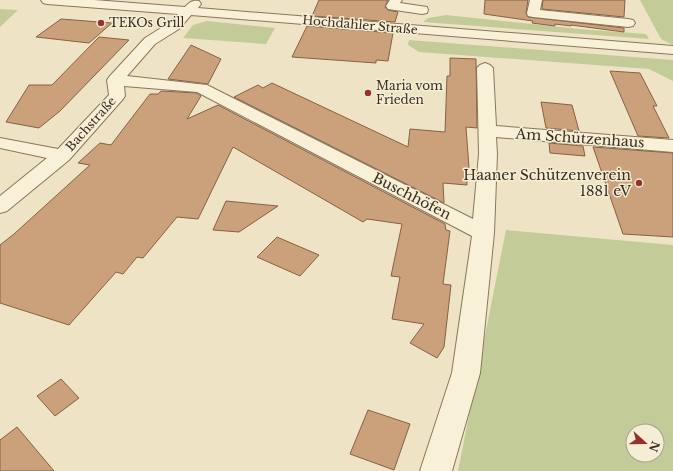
<svg xmlns="http://www.w3.org/2000/svg" width="673" height="471" font-family="'Libre Baskerville',serif">
<rect width="100%" height="100%" fill="#eee4c5"/>
<g fill="#c3cc99" fill-rule="evenodd">
<polygon points="640,0 673,0 673,45 661,39"/>
<polygon points="0,9 18,10 0,27"/>
<polygon points="446,15 580,29 646,34 649,39 423,22 428,18"/>
<polygon points="207,21 275,28 266,44 183,38 193,25"/>
<polygon points="409,40 673,60 673,81 649,69 419,52 408,45"/>
<path d="M506,230l167,15v226h-215zM633,431h24v24h-24z"/>
</g>
<g fill="#cba17b" stroke="#876141">
<polygon points="319,0 388,0 385,7 388,10 398,12 395,22 312,16"/>
<polygon points="485,0 528,0 526,13 528,17 624,28 624,32 571,25 571,26 555,24 555,26 532,23 533,21 484,14"/>
<polygon points="543,0 625,0 624,17 542,9"/>
<polygon points="61,19 112,23 89,43 36,37"/>
<polygon points="307,26 393,33 388,61 376,60 376,63 292,57"/>
<polygon points="99,37 129,40 60,111 39,128 6,122 29,85 52,85"/>
<polygon points="191,45 221,59 208,84 168,79"/>
<polygon points="450,58 476,59 477,128 466,127 469,168 467,168 467,185 443,183 444,203 234,97 258,85 263,88 272,83 408,147 410,129 445,132 447,76 450,76"/>
<polygon points="610,71 640,73 657,106 653,106 669,138 638,136"/>
<polygon points="161,91 197,93 201,96 187,119 218,105 445,224 446,230 450,231 443,284 451,285 444,347 437,358 410,343 424,324 392,319 400,277 391,276 402,224 367,219 363,222 233,147 198,219 177,217 143,258 137,257 123,274 116,272 69,325 0,303 0,245 14,234 90,165 78,163 100,143 111,145 150,94 158,94"/>
<polygon points="541,102 572,105 579,131 546,128"/>
<polygon points="549,143 583,146 585,156 550,153"/>
<polygon points="593,147 673,153 673,237 623,234"/>
<polygon points="226,201 278,206 239,232 213,230"/>
<polygon points="277,237 319,255 300,276 257,257"/>
<polygon points="61,379 79,398 55,416 37,396"/>
<polygon points="368,410 410,424 394,470 350,454"/>
<polygon points="17,427 54,471 0,471 0,440"/>
</g>
<g fill="none" stroke-linecap="round" stroke-linejoin="round">
<g stroke="#88765b" stroke-width="2">
<g id="minor">
<path d="M41,0h53l91,7c5,-5 7,-7 14,-6l2,3 -3,4 475,38v8l-482,-39 -12,14 -24,15 -28,32 80,9 266,134 6,-65 -2,-86 3,-3 5,-2 5,2 3,3 3,58 177,14v12l-177,-15 1,17 -3,79 -14,140 -28,98h-32l32,-98 20,-137 -275,-144 -73,-6 1,10 -2,3 -54,61 -62,51 -7,2v-17l47,-38 -47,-10v-10l58,11 51,-54 -2,-15 2,-3 36,-39 24,-15 9,-9 -131,-10 -4,-1z"/>
<polygon points="390,0 402,0 400,3 427,7 428,10 427,13 422,14 388,9 386,6"/>
<polygon points="530,0 542,0 540,10 628,19 633,20 635,23 633,26 628,27 533,17 528,16 527,13"/>
</g>
</g>
<use href="#minor" fill="#f8f1d8" fill-rule="evenodd"/>
</g>
<g fill="#96312c" stroke="#f5edd4" stroke-width="1.5">
<circle cx="101" cy="23" r="4"/>
<circle cx="368" cy="93" r="4"/>
<circle cx="639" cy="183" r="4"/>
</g>
<g text-anchor="middle" stroke-width="3" stroke-linejoin="round" paint-order="stroke">
<g font-size="12" fill="#382d1f" stroke="#f5edd4" text-anchor="start">
<text x="109" y="27">TEKOs Grill</text>
<text x="376" y="90">Maria vom<tspan x="376" dy="14">Frieden</tspan></text>
</g>
<g font-size="12" fill="#382d1f" stroke="#f5edd4">
<text transform="translate(360 25) rotate(5)" y="4">Hochdahler Straße</text>
<text transform="translate(91 124) rotate(-48)" y="4">Bachstraße</text>
</g>
<g font-size="14" fill="#382d1f" stroke="#f5edd4">
<text transform="translate(580 138) rotate(4)" y="5">Am Schützenhaus</text>
<text transform="translate(412 196) rotate(27)" y="5">Buschhöfen</text>
</g>
<g font-size="14" fill="#382d1f" stroke="#f5edd4" text-anchor="end">
<text x="631" y="180">Haaner Schützenverein<tspan x="631" dy="16">1881 eV</tspan></text>
</g>
</g>
<g transform="translate(645 443) rotate(111)"><circle r="19" fill="#f5edd4" stroke="#a9a08c"/>
<path d="M0-3L7 15L0 10L-7 15Z" fill="#96312c"/>
<text y="-6" font-size="11" font-weight="bold" text-anchor="middle" fill="#382d1f">N</text>
</g>
</svg>
